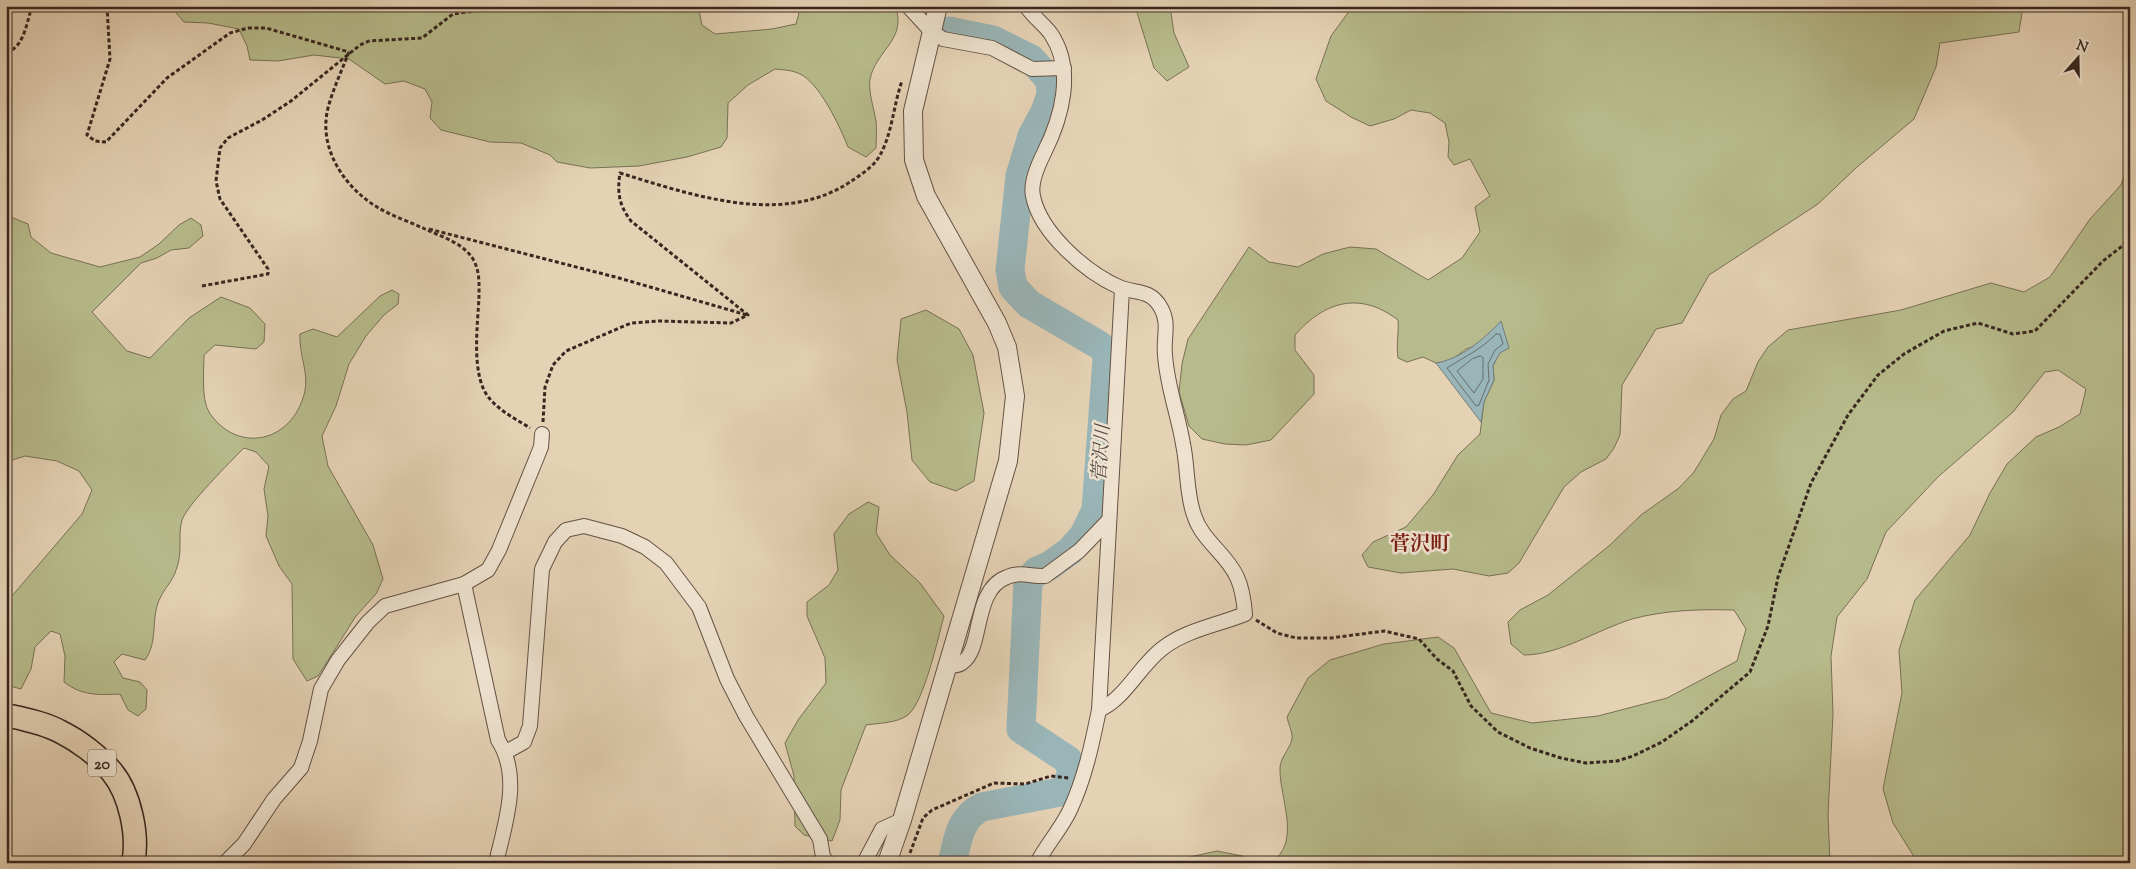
<svg xmlns="http://www.w3.org/2000/svg" width="2136" height="869" font-family="'Sorts Mill Goudy','Noto Serif JP',serif">
<rect width="100%" height="100%" fill="#e5d2b5"/>
<filter id="stains"><feTurbulence type="fractalNoise" baseFrequency=".004" numOctaves="4"/><feColorMatrix values="0 0 0 0 .2 0 0 0 0 .09 0 0 0 0 .02 0 0 0 .5 -.17"/></filter>
<radialGradient id="worn" r=".72"><stop offset=".6" stop-color="#630" stop-opacity="0"/><stop offset="1" stop-color="#630" stop-opacity=".3"/></radialGradient>
<g fill="#b7bb8b" stroke="#787156">
<path d="M170,6h528l4,19 13,9 57,-5 24,-5 5,-18h94c13,33 -19,44 -25,73 -2,12 4,30 6,42 1,9 0,18 0,27l-10,9 -18,-10c-8,-20 -29,-66 -50,-74 -6,-3 -16,-3 -23,-4l-27,16 -20,18 -1,35 -6,9 -34,10 -48,9 -49,2 -33,-6 -7,-7 -29,-12 -31,-1 -49,-12 -11,-12 2,-16 -7,-13 -21,-8 -19,3 -36,-25 -35,-4 -36,6 -28,-1 -3,-14 -8,-17 -31,-6 -24,-1z"/>
<polygon points="1135,6 1170,6 1174,33 1189,67 1167,81 1154,68"/>
<path d="M1353,6h670l-4,26 -79,11 -4,24 -22,52 -57,48 -39,37 -109,71 -27,48 -26,6 -34,56 -2,50 -6,13 -8,11 -25,13 -17,15 -45,76 -11,10 -19,3 -36,-7 -52,4 -33,-6 -6,-12 11,-13 33,-15 27,-32 25,-40 22,-21 4,-32 10,-22 -1,-14 7,-14 1,-30 -23,23 -12,4 -16,12 -14,2 -13,-6 -16,5 -9,-4c-2,-14 1,-25 0,-38 -38,-29 -73,-19 -103,15v15l19,25v19l-43,46 -25,5 -21,-1 -23,-5 -13,-13 -10,-34 3,-28 6,-25 61,-92 20,15 29,5 25,-13 27,-7 26,2 52,31 34,-22 18,-26 -5,-25 15,-11 -20,-37 -16,6 -6,-8 1,-15 -4,-19 -15,-10 -19,-3 -17,9 -24,7 -19,-9 -25,-16 -10,-22 15,-43z"/>
<path d="M2130,119v744h-212l-25,-40 -10,-34 19,-96 -3,-43 16,-50 55,-65 20,-42 17,-29 29,-27 23,-10 21,-13 6,-25 -28,-19 -13,2 -32,40 -74,64 -53,56 -19,47 -30,38 -6,39 2,58 -5,101 2,48h-560c33,-20 9,-65 10,-95 0,-10 10,-19 12,-29 1,-6 -4,-16 -5,-22l21,-39 22,-18 54,-16 54,-7 16,11 37,65 41,10 66,-7 69,-18 70,-37 9,-32 -12,-19c-33,-1 -69,0 -102,9 -35,11 -73,36 -108,36l-13,-11 -3,-22 12,-12 28,-15 62,-50 31,-30 38,-27 15,-16 20,-33 7,-24 12,-16 13,-8 12,-29 10,-15 20,-17 113,-20 90,-27 33,9 26,-15 40,-58 31,-34 8,-22 -5,-36z"/>
<path d="M6,215l22,9 3,13 20,16 49,14 40,-10 19,-13 20,-19 12,-7 10,7 2,11 -14,12 -18,2 -14,8 -16,5 -49,49 35,39 23,7 39,-40 32,-21 29,11 15,16 -1,18 -8,7 -41,-4 -11,10c0,14 -3,44 5,57 27,41 79,32 94,-14 8,-23 -4,-39 -3,-64l13,-5 24,8 43,-41 12,-6 7,4 -1,10 -14,11 -18,21 -17,28 -13,42 -14,30 6,30 45,79 10,34 -7,15 -20,22 -38,60 -11,5 -14,-22 -1,-75 -13,-18 -13,-30 2,-20 -4,-27 5,-23 -13,-14 -12,-4c-13,13 -57,57 -62,72 -5,16 2,32 -7,53 -5,12 -14,19 -18,33 -5,19 0,37 -12,54l-23,-6 -8,8 9,16 17,4 7,8 -1,19 -8,7 -10,-6 -8,-16c-21,1 -38,2 -56,-12l1,-26 -5,-22 -9,-3 -16,16 -4,22 -10,20 -15,-4v-82l76,-89 10,-24 -13,-19 -22,-10 -32,-5 -19,6z"/>
<polygon points="926,310 959,329 973,355 984,413 974,481 956,491 930,482 912,460 907,412 897,360 901,319"/>
<path d="M868,502l11,5 -3,26 14,22 30,28 24,33c-6,22 -20,86 -36,99 -11,8 -28,8 -42,10l-25,65 -1,30 -8,21 -28,-6 -9,-9 -1,-50 -9,-33 13,-23 28,-37 -1,-25 -18,-42v-14l22,-17 9,-15 -4,-36 15,-20z"/>
<polygon points="1217,851 1242,856 1254,863 1179,863 1185,858"/>
</g>
<path fill="#99b5b7" stroke="#727c7b" d="M1501,321l8,27 -9,5 -7,12 1,15 -10,22 -3,20 -45,-59c25,-4 48,-24 65,-42z"/>
<g fill="none" stroke-linecap="round" stroke-linejoin="round">
<g stroke="#686e6c" stroke-width="1">
<path d="M1496,334h4l3,10 -8,6 -7,14 1,16 -10,25 -3,1 -29,-38c17,-11 35,-19 49,-34z"/>
<polygon points="1481,356 1483,358 1483,379 1474,393 1457,371 1472,359"/>
</g>
<path stroke="#99b5b7" stroke-width="29" d="M949,31l44,9 38,19 19,21 1,14 -6,18 -13,24 -12,40 -10,94 3,17 16,17 70,41 7,6 1,8 -11,151 -12,25 -14,16 -21,15 -12,5 -9,10 -7,148 47,31 4,13 -6,13 -6,6 -78,15c-23,11 -24,33 -30,56"/>
<g stroke="#635245" stroke-width="16">
<g id="minor">
<polyline points="908,6 931,31 943,39 992,48 1032,69 1064,68"/>
<path d="M1026,6c7,11 18,18 25,28 24,36 11,83 -7,119 -6,12 -14,30 -11,43 7,37 54,77 86,91 16,7 31,1 42,21 9,16 2,30 4,47 2,31 13,59 18,89 5,23 3,49 11,71 8,26 32,38 43,62 5,11 7,24 8,37 -27,11 -59,16 -82,34 -24,18 -37,50 -64,62"/>
<path d="M464,584l34,156c24,37 7,83 -2,123"/>
<path d="M947,666c5,0 11,0 15,-3 22,-15 10,-73 45,-86 14,-6 25,0 38,-1l34,-25 29,-30"/>
<polyline points="506,752 524,742 530,726 542,569 555,542 566,530 584,526 622,536 645,547 666,563 699,607 727,679 746,716 820,839 823,857 828,863"/>
<polyline points="225,863 244,844 274,799 301,768 310,741 321,689 338,660 368,622 385,606 464,584 488,570 499,550 541,447 542,434"/>
<polyline points="864,863 882,829 902,820"/>
<path d="M1037,863c10,-19 24,-34 33,-53 15,-32 22,-66 29,-100l23,-421"/>
</g>
</g>
<g stroke="#635245" stroke-width="20">
<polyline id="tertiary" points="887,863 902,820 1008,461 1015,396 1007,347 997,323 926,196 914,160 913,111 938,6"/>
</g>
<g stroke="#382720" stroke-width="25">
<path id="primary" d="M6,715c18,4 39,8 55,17 18,9 38,24 51,40 18,22 27,64 21,91"/>
</g>
<g stroke="#382720" stroke-width="3" stroke-dasharray="4 2.5" stroke-linecap="butt">
<polyline points="107,6 110,59 87,135 95,141 106,142 167,78 230,33 248,28 266,28 349,52"/>
<path d="M6,52c18,-3 21,-31 26,-46"/>
<path d="M349,52c-7,18 -16,37 -21,56 -10,40 16,79 49,99 15,9 33,15 48,22 17,8 38,14 48,30 7,12 6,25 6,37 -1,28 -9,81 11,103 11,13 26,20 40,29"/>
<polyline points="429,229 619,278 747,315"/>
<polyline points="202,286 268,274 268,269 220,199 216,181 220,148 228,138 262,120 291,101 360,45 369,41 422,38 453,14 512,6"/>
<path d="M543,422l2,-35 8,-22 13,-14 65,-28 28,-2 72,2 17,-8 -117,-94c-12,-16 -14,-28 -11,-48 72,22 162,54 230,9 9,-6 20,-13 27,-22 15,-22 16,-54 25,-79"/>
<polyline points="1256,620 1277,633 1296,638 1331,638 1384,631 1419,639 1437,659 1453,671 1471,706 1498,732 1530,748 1561,758 1586,763 1617,761 1633,756 1662,742 1692,721 1750,672 1768,626 1778,577 1811,483 1848,415 1878,375 1904,354 1944,331 1978,323 2013,334 2035,331 2103,261 2130,240"/>
<polyline points="910,853 923,818 932,810 994,783 1025,784 1051,776 1069,778"/>
</g>
<use href="#minor" stroke="#eee2cf" stroke-width="14"/>
<use href="#tertiary" stroke="#eee2cf" stroke-width="18"/>
<use href="#primary" stroke="#e5d2b5" stroke-width="22"/>
</g>
<g text-anchor="middle" stroke-width="5" stroke-linejoin="round" paint-order="stroke">
<rect fill="#eee2cf" stroke="#6f5f54" stroke-width="1" x="88" y="749.5" width="28" height="27" rx="4"/>
<g font-size="16" font-weight="bold" fill="#382720">
<text x="102" y="769">20</text>
</g>
<g font-size="19" font-style="italic" fill="#504a46" stroke="#eee2cf">
<text transform="translate(1100 453) rotate(-86)" y="7">菅沢川</text>
</g>
<g font-size="20" font-weight="bold" fill="#7a1f14" stroke="#eee2cf">
<text x="1420" y="550">菅沢町</text>
</g>
</g>
<rect width="2136" height="869" fill="none" stroke="#e5d2b5" stroke-width="25"/>
<rect x="8" y="8" width="2121" height="854" fill="none" stroke="#382720" stroke-width="2.5"/>
<rect x="12" y="12" width="2111" height="844" fill="none" stroke="#382720"/>
<g transform="translate(2078 58) rotate(20)" stroke="#eee2cf" stroke-width="4" paint-order="stroke">
<path d="M0-4L9 19L0 12L-9 19Z" fill="#382720"/>
<text y="-8" font-size="14" font-weight="bold" text-anchor="middle" fill="#382720">N</text>
</g>
<rect width="100%" height="100%" filter="url(#stains)"/>
<rect width="100%" height="100%" fill="url(#worn)"/>
</svg>
